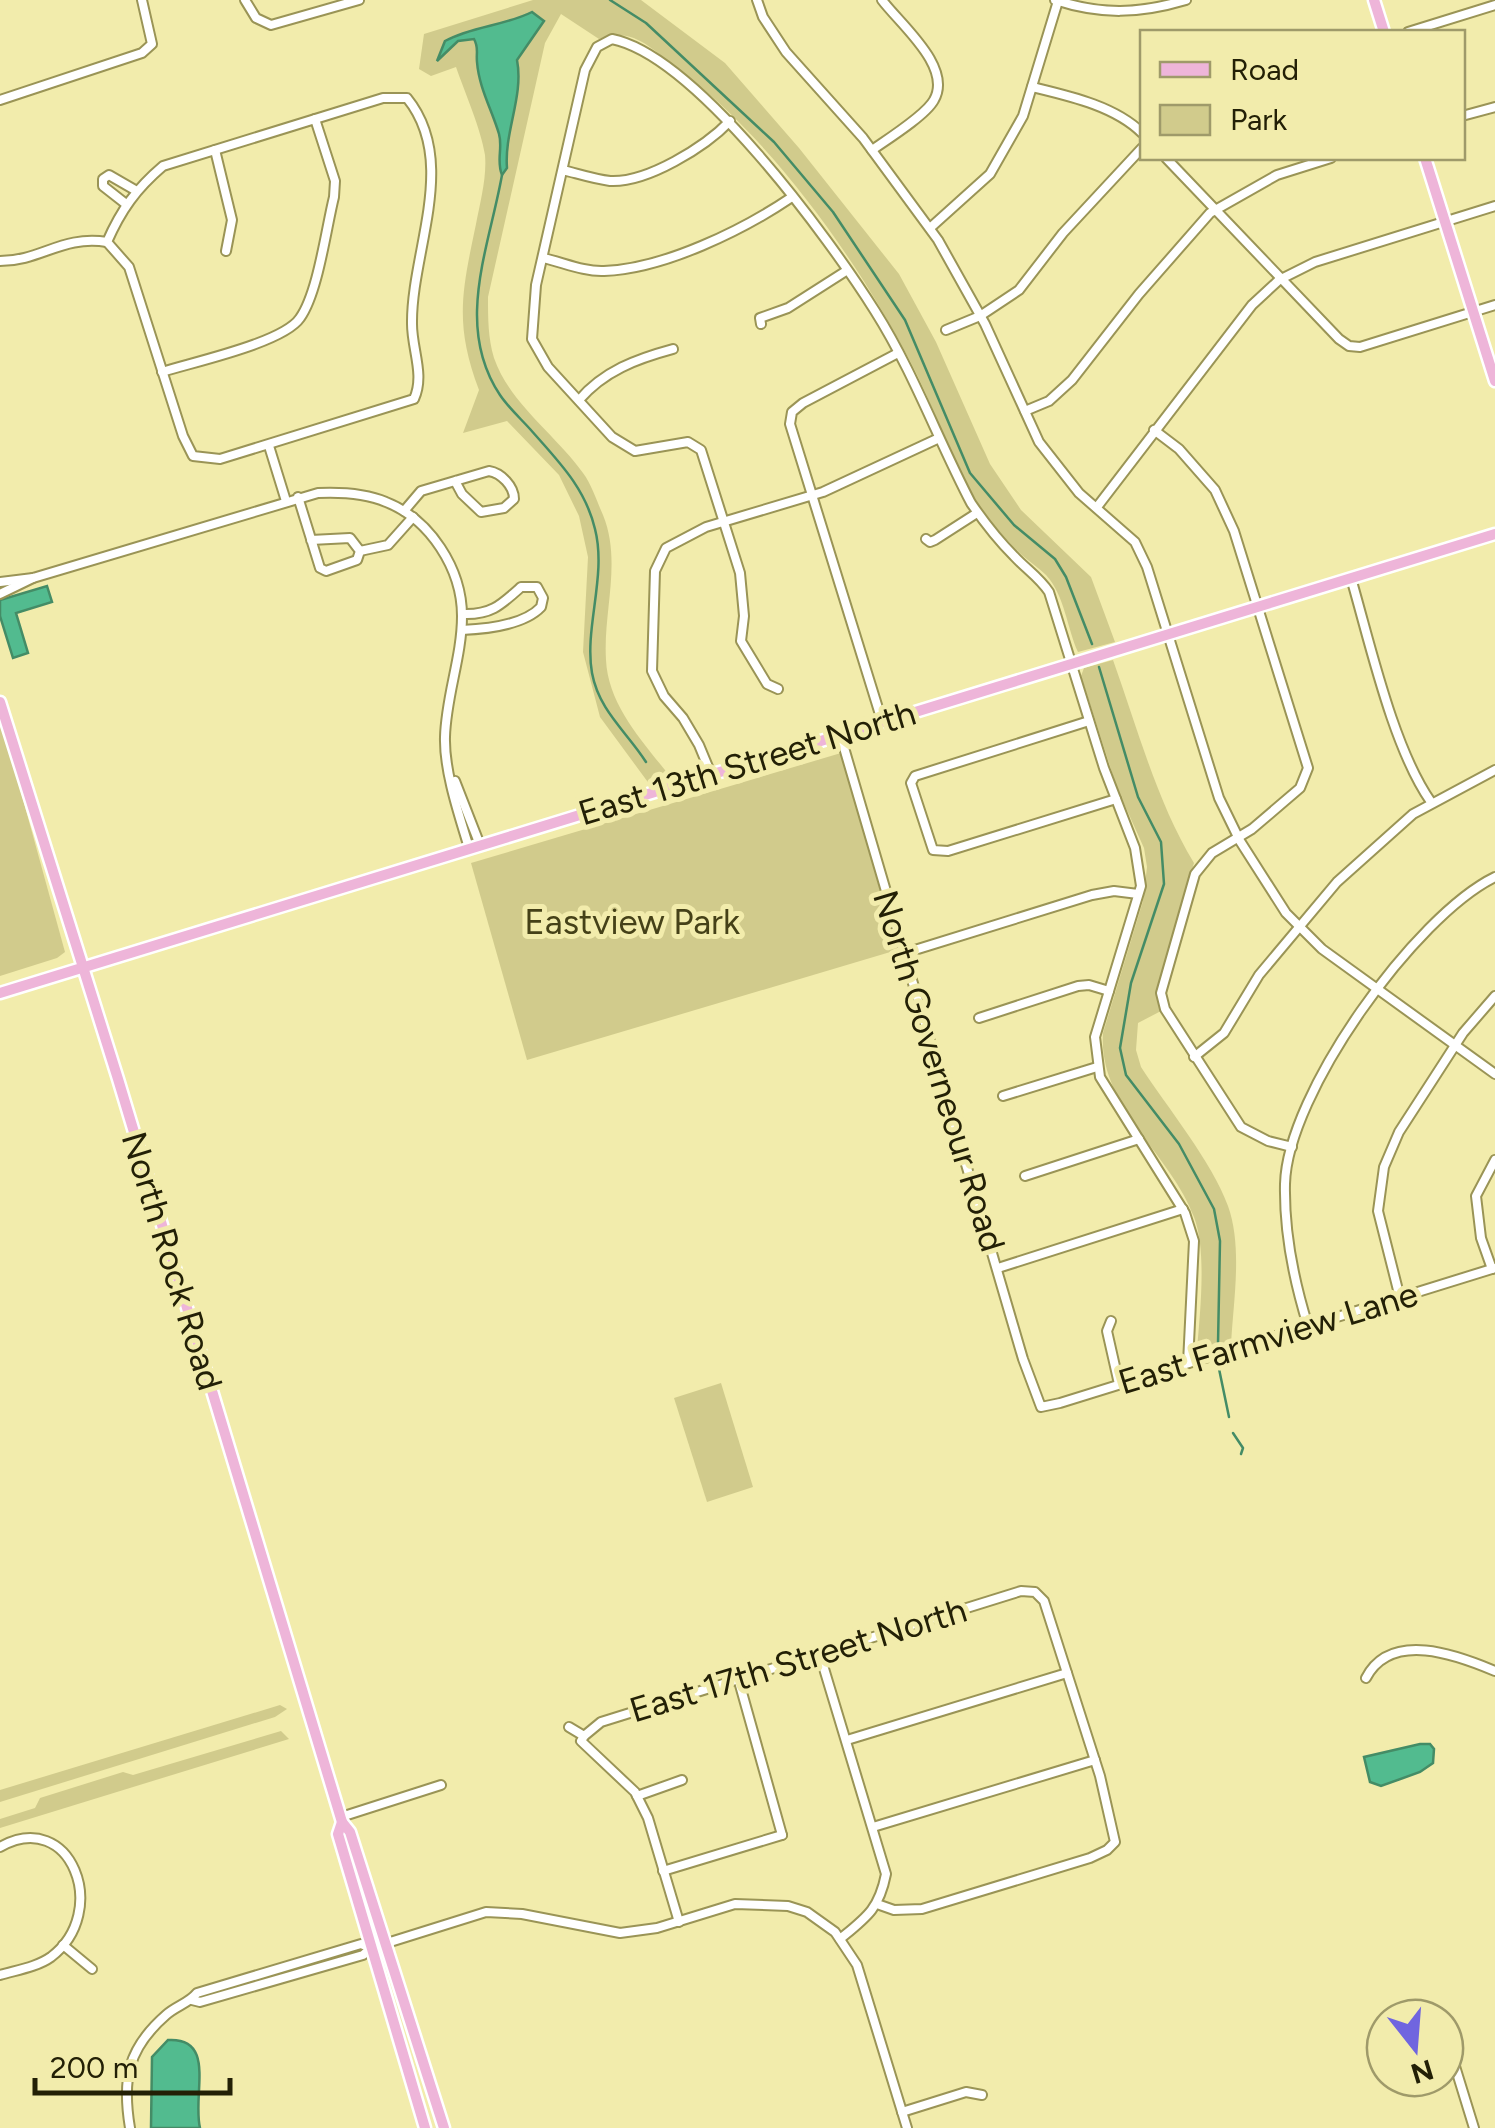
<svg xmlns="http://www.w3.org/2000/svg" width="1495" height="2128" font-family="Figtree,sans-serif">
<rect width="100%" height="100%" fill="#f2ecac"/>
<g fill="#d1cb8c">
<path d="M533,0h108l84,63 74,85 100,126 37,68 54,122 31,46 70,67 24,65 -37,10c-11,-24 -13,-56 -32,-77 -7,-7 -16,-13 -23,-19 -18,-17 -36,-38 -49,-59 -26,-44 -41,-93 -65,-138 -53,-101 -139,-222 -231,-290 -27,-20 -44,-43 -79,-30l-38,-25 -16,29 -57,254c0,21 0,41 6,61 16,46 62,77 89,115 9,12 14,29 20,42 19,47 0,96 3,145 2,46 39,84 66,119l-22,6 -50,-68 -17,-65 5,-95 -9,-41 -20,-41 -52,-54 -44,12 16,-43c-25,-66 -17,-99 -3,-166 4,-21 11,-47 9,-69 -4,-26 -20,-62 -29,-88l-25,9 -12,-7 5,-35z"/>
<path d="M1113,660c24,67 44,142 81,203l-37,125 4,23 -23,12 -2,27 5,17c26,40 71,95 87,139 15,42 5,96 3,140l-31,9 -3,-6c3,-36 10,-98 -3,-132 -23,-63 -96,-111 -91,-184l40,-132 4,-34 -3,-19 -27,-60 -36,-112 3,-8z"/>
<polygon points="0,716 65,952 57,958 0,976"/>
<polygon points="841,753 897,950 527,1060 471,863"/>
<polygon points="721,1383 753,1487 707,1502 674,1398"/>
<polygon points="280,1705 287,1709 275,1717 0,1802 0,1790"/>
<polygon points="281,1731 289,1739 0,1828 0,1819 35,1808 40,1798 123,1772 133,1775"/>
</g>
<g fill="#52bb8f" stroke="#448c66" stroke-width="2.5">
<path d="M532,12l12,9 -27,39c7,36 -13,72 -10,108l-5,7c-6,-14 1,-27 -3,-41 -7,-24 -20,-46 -22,-72 -1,-10 2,-14 -3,-23l-16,2 -21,20 8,-20c28,-15 59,-15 87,-29z"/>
<polygon points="47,586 52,602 16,613 28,653 13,658 0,616 0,600"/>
<polygon points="1420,1744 1430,1744 1434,1749 1433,1763 1420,1772 1381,1786 1370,1782 1364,1757"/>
<path d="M168,2040c49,-3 24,55 32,88h-49l1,-71z"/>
</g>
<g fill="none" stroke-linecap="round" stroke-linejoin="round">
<g stroke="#448c66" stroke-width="2.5">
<polyline points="610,0 646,23 774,142 833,212 905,320 970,473 1014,525 1055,559 1066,577 1092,644"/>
<path d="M502,175c-13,73 -48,151 -2,220 8,12 20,23 30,34 28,32 55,58 65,100 12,47 -11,99 -3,144 7,38 35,59 54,89"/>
<polyline points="1099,667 1138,797 1161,842 1164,884 1131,983 1120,1048 1126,1075 1179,1144 1214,1209 1220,1241 1218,1344"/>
<polyline points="1218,1364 1229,1417"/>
<polyline points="1233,1433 1243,1448 1241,1454"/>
</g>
<g stroke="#9a9456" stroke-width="12">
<g id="minor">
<polyline points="245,0 256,18 271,25 359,0"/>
<polyline points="757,0 763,17 786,52 863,138 938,240 985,324 1039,442 1079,493 1135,542 1147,567 1219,798 1240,841 1286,913 1322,949 1495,1074"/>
<path d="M1055,0c46,15 84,14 131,0"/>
<polyline points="1408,32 1495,5"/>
<path d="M1032,87c37,9 83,19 110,46"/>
<path d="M383,98h24c52,64 4,154 5,226 0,26 13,51 2,75l-194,60 -27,-3 -10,-20 -54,-169 -22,-25c14,-32 29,-53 56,-76z"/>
<polyline points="0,100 142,53 152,44 142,0"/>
<polyline points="1462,116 1495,107"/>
<polyline points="215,150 232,220 226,251"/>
<path d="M872,150c16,-11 54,-35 62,-50 19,-33 -34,-76 -52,-100"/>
<polyline points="1166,158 1339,339 1349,346 1360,347 1495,305"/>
<path d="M563,170c16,4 31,9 47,11 37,2 95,-34 120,-60"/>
<polyline points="126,204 103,186 103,179 109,175 135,190"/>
<polyline points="930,228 990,174 1023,116 1058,1"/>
<path d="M543,258c19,4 41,14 61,13 60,-2 139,-41 188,-74"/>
<path d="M0,261c41,0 62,-26 107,-19"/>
<polyline points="761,324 760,318 788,308 846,271"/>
<polyline points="946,330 980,316 1019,290 1063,233 1142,148"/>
<path d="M162,372c31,-10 121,-29 138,-54 18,-25 26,-89 34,-121l1,-16 -20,-62"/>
<path d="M579,400c25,-29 57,-41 94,-51"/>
<polyline points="1025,411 1049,401 1072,380 1139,294 1210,213 1277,175 1331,158"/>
<polyline points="1154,430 1179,449 1215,490 1234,531 1308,768 1300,788 1252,829 1212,853 1195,874 1161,993 1165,1009 1241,1127 1268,1141 1292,1147"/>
<polyline points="269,446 286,501"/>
<polyline points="298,497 320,568 326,571 357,560 360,551 350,538 311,540"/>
<polyline points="1097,507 1252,305 1279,280 1315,262 1495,206"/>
<path d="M404,511l17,-20 68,-20c12,2 25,15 25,28l-10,9 -23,4 -19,-18 -7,-13"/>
<polyline points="926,539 930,542 935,540 977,513"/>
<polyline points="360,551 388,545 413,517"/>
<path d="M1351,578c19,65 42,170 80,224"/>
<path d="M0,582l33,-4 285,-85c23,-1 47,0 68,9 44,17 76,67 76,114 0,41 -16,80 -17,121 -1,34 14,78 24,111"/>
<polyline points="0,594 33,578"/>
<path d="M462,630c24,-1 62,-5 79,-23l2,-9 -6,-11h-16c-20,18 -30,28 -58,27"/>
<path d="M778,689l-11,-5 -26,-43 3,-25 -4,-43 -39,-123 -13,-8 -53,9 -23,-14 -64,-70 -16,-28 4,-54 49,-215 12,-23 15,-8c84,17 217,199 263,272 38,60 63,129 96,192 13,19 27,37 43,53 12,13 25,21 35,36l55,176 31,80 6,38 -46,151 5,40 85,136 9,28 -6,122"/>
<polyline points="882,721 790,424 792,412 803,403 898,353"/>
<polyline points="1089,721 915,776 911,783 933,850 948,851 1116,799"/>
<polyline points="840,734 1023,1359 1041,1407 1060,1403 1495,1268"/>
<polyline points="711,774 699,745 683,718 664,696 652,671 655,571 666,548 706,527 823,492 937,439"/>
<polyline points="455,781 480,845"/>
<polyline points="905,953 1092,895 1114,891 1138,894"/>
<polyline points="979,1018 1078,986 1089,985 1109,991"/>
<polyline points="1194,1057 1224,1033 1259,975 1337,882 1413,814 1495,770"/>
<polyline points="1003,1096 1097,1067"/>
<polyline points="1025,1176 1139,1139"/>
<polyline points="998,1268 1183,1209"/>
<polyline points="1492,1269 1481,1238 1476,1196 1495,1160"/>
<polyline points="1400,1298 1378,1211 1384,1167 1399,1132 1463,1033 1495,996"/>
<polyline points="1111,1321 1107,1331 1119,1384"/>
<path d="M1308,1326c-14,-45 -24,-94 -23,-142 2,-90 130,-268 210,-307"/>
<path d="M819,1652l67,222c-7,35 -19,43 -46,65"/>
<polyline points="738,1678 782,1835"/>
<path d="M1366,1678c25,-48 91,-23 129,-7"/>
<polyline points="569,1727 584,1736 601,1722 1021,1591 1035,1592 1044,1601 1100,1776 1115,1842 1107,1850 1090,1858 922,1909 894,1910 877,1904"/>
<polyline points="584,1736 581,1741 635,1792 648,1818 679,1922"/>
<polyline points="847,1740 1067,1673"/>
<polyline points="637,1796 682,1780"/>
<polyline points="341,1817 441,1785"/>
<polyline points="873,1827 1095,1760"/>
<path d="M0,1847c71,-40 111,65 51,110 -14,10 -34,13 -51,18"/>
<polyline points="663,1871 782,1835"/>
<polyline points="63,1945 92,1969"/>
<polyline points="192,2000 200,2002 363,1955 371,1948 486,1912 522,1914 620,1933 657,1928 735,1904 788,1906 807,1912 835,1932 857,1965 907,2128"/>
<polyline points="1450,2050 1474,2128"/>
<polyline points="902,2112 966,2092 982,2095"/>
<path d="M130,2128c-8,-48 -3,-79 36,-113 10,-9 23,-12 31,-22l164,-49 10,4"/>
</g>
</g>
<g stroke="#fff" stroke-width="15">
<g id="major">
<polyline points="1374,0 1384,32"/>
<polyline points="1425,158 1495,381"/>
<polyline points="0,702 118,1079 342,1822 350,1832 444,2128"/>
<polyline points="0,993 1495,534"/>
<polyline points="342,1822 338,1834 425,2128"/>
</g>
</g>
<use href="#minor" stroke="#fff" stroke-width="8"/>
<use href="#major" stroke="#eeb5d9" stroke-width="10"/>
</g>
<g text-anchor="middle" stroke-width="10" stroke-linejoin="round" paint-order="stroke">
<g font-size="35" fill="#232006" stroke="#f2ecac">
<text transform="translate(747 763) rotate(-17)" y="12">East 13th Street North</text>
<text transform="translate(939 1071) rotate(73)" y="12">North Governeour Road</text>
<text transform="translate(172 1261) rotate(73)" y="12">North Rock Road</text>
<text transform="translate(1268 1338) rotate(-17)" y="12">East Farmview Lane</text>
<text transform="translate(798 1660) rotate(-17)" y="12">East 17th Street North</text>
</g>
<g font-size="35" fill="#454118" stroke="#f2ecac">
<text x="632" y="934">Eastview Park</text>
</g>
</g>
<rect x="1140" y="30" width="325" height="130" fill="#f2ecac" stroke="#9f9a6a" stroke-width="2.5"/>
<rect x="1160" y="62" width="50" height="15" fill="#eeb5d9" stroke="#9f9a6a" stroke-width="2.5"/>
<text x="1230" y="80" font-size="30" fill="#232006">Road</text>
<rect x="1160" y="105" width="50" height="30" fill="#d1cb8c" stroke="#9f9a6a" stroke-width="2.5"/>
<text x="1230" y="130" font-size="30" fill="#232006">Park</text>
<g transform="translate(1415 2048) rotate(163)"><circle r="48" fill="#f2ecac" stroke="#9f9a6a" stroke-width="2.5"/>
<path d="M0-8L18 38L0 25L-18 38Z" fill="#7065df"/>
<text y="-15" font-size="28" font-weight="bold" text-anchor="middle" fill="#232006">N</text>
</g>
<path d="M35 2078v15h195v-15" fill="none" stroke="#232006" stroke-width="5"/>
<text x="50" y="2078" font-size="30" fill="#232006" stroke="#f2ecac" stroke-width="8" paint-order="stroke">200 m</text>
</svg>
